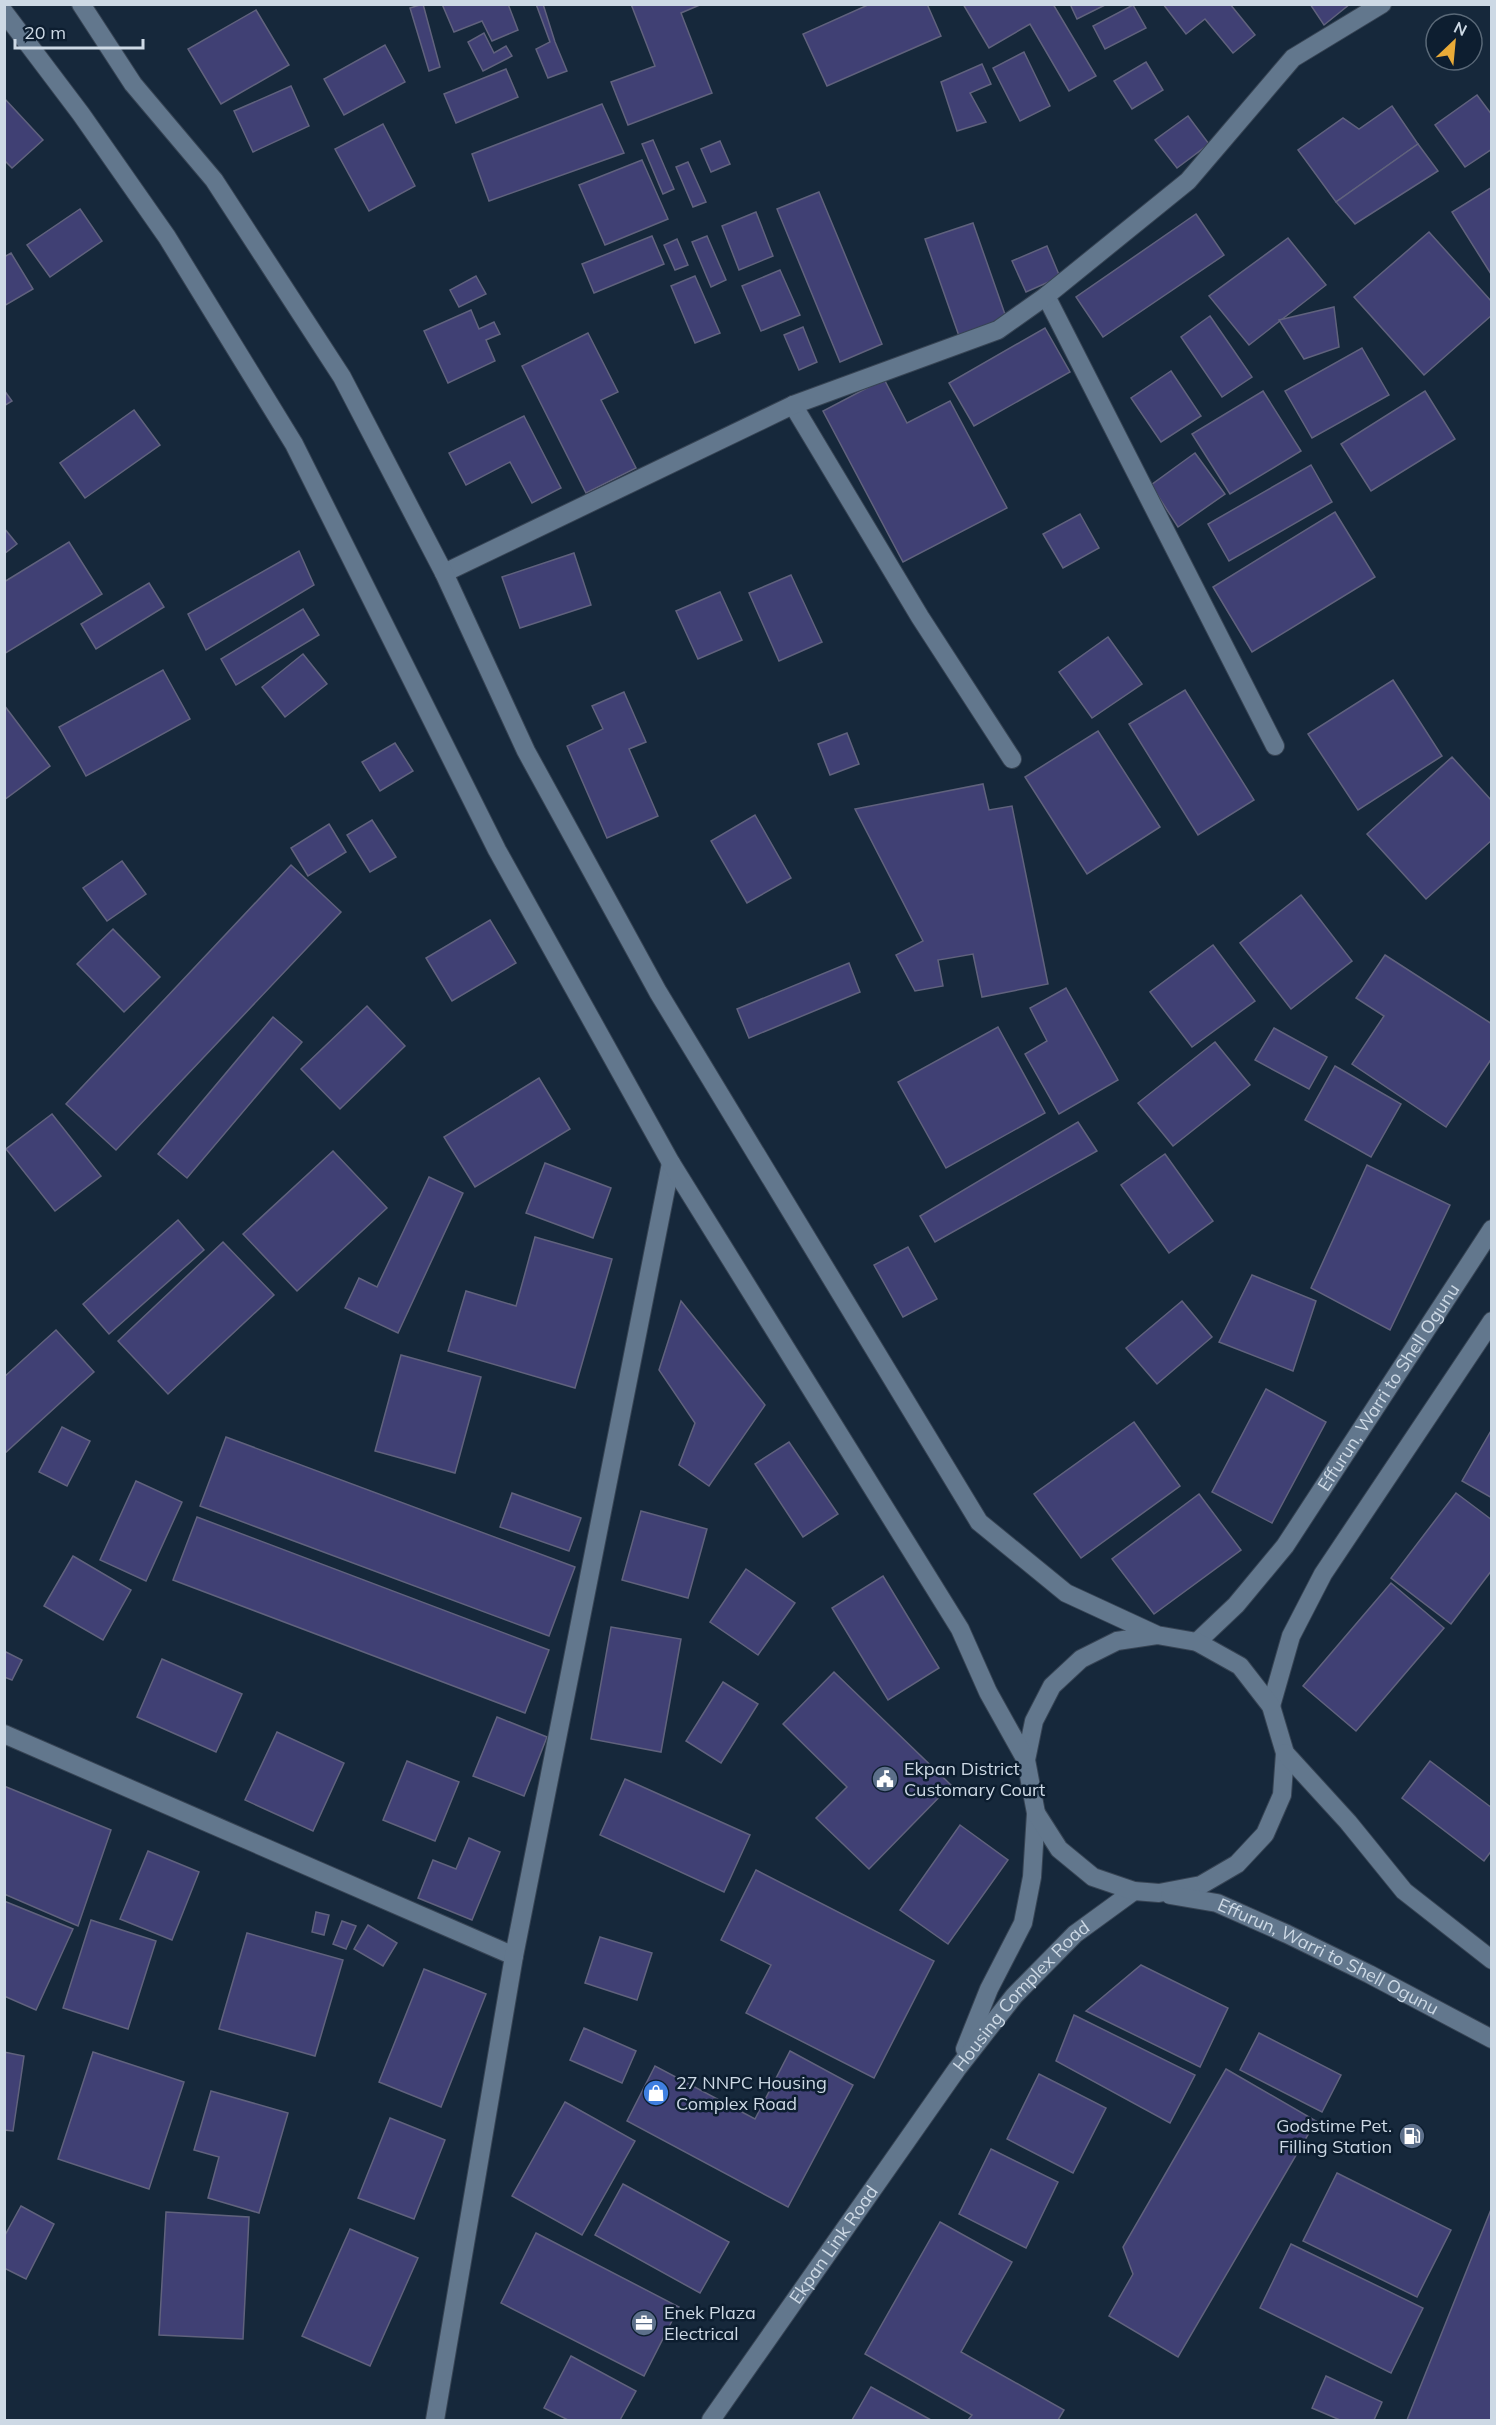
<svg xmlns="http://www.w3.org/2000/svg" width="1496" height="2425" font-family="Mulish,sans-serif">
<rect width="100%" height="100%" fill="#16283b"/>
<g fill="#404074" stroke="#60627d" stroke-width="1.5">
<polygon points="423,4 440,67 429,71 410,8"/>
<polygon points="442,4 508,4 518,30 492,41 482,21 454,32"/>
<polygon points="536,4 543,4 555,42 567,71 548,78 536,49 550,42"/>
<polygon points="631,4 702,4 681,13 712,93 628,125 611,82 655,66"/>
<polygon points="870,4 927,4 941,36 827,86 803,34"/>
<polygon points="963,4 1053,4 1096,76 1069,91 1030,24 989,48"/>
<polygon points="1070,4 1107,4 1077,19"/>
<polygon points="1163,4 1230,4 1255,35 1233,53 1205,19 1186,34"/>
<polygon points="1310,4 1350,4 1324,25"/>
<polygon points="1133,5 1146,28 1105,49 1093,26"/>
<polygon points="256,10 289,65 221,104 188,49"/>
<polygon points="484,33 494,53 506,46 512,56 483,71 468,42"/>
<polygon points="385,45 405,82 344,115 324,79"/>
<polygon points="1024,52 1050,106 1020,121 993,68"/>
<polygon points="1146,62 1163,90 1132,109 1114,81"/>
<polygon points="982,64 991,84 970,93 986,122 957,131 941,82"/>
<polygon points="506,69 518,97 456,123 444,94"/>
<polygon points="291,86 309,126 253,152 234,111"/>
<polygon points="1477,95 1492,115 1492,149 1465,167 1435,125"/>
<polygon points="4,98 43,140 12,168 4,160"/>
<polygon points="602,104 624,153 489,201 472,154"/>
<polygon points="1392,106 1418,144 1336,202 1298,150 1343,118 1359,129"/>
<polygon points="1188,116 1209,144 1177,168 1155,140"/>
<polygon points="383,124 415,186 369,211 335,149"/>
<polygon points="653,140 674,189 663,194 642,144"/>
<polygon points="720,141 730,164 711,172 701,149"/>
<polygon points="1418,144 1438,171 1355,224 1336,202"/>
<polygon points="642,160 668,219 605,245 579,185"/>
<polygon points="688,162 706,202 693,207 676,167"/>
<polygon points="1492,187 1492,274 1491,274 1452,212"/>
<polygon points="819,192 882,344 840,362 777,209"/>
<polygon points="80,209 102,241 50,277 27,245"/>
<polygon points="756,212 773,256 739,270 722,226"/>
<polygon points="1196,214 1224,255 1103,337 1076,297"/>
<polygon points="973,223 1007,320 959,336 925,239"/>
<polygon points="1429,232 1492,302 1492,315 1424,375 1354,297"/>
<polygon points="652,236 664,264 594,293 582,264"/>
<polygon points="707,236 726,280 711,287 692,242"/>
<polygon points="1288,238 1326,285 1249,345 1209,296"/>
<polygon points="677,239 688,265 675,270 664,245"/>
<polygon points="1047,246 1060,277 1026,292 1012,261"/>
<polygon points="11,253 33,289 4,306 4,257"/>
<polygon points="780,270 800,315 761,331 742,286"/>
<polygon points="476,276 486,294 459,307 450,290"/>
<polygon points="695,276 720,333 695,343 671,286"/>
<polygon points="1334,307 1339,347 1304,359 1279,320"/>
<polygon points="471,310 479,329 494,322 500,334 486,340 495,361 448,383 424,331"/>
<polygon points="1210,316 1252,377 1222,397 1181,337"/>
<polygon points="803,327 817,362 799,370 784,335"/>
<polygon points="1045,328 1070,372 974,426 949,383"/>
<polygon points="588,333 618,392 601,400 636,468 586,493 522,366"/>
<polygon points="1362,348 1389,395 1312,438 1285,391"/>
<polygon points="1171,371 1201,416 1161,442 1131,398"/>
<polygon points="884,379 907,423 950,401 1007,508 903,562 823,411"/>
<polygon points="4,390 12,401 4,406"/>
<polygon points="1263,391 1301,451 1230,494 1192,434"/>
<polygon points="1425,391 1455,439 1371,491 1341,444"/>
<polygon points="134,410 160,445 85,498 60,463"/>
<polygon points="524,416 561,488 532,503 510,462 466,485 449,453"/>
<polygon points="1195,453 1225,494 1178,527 1151,485"/>
<polygon points="1311,465 1332,502 1229,561 1208,524"/>
<polygon points="1335,512 1375,577 1252,652 1213,587"/>
<polygon points="1080,514 1099,548 1063,568 1043,534"/>
<polygon points="4,528 17,544 4,554"/>
<polygon points="69,542 102,594 4,654 4,582"/>
<polygon points="299,551 314,585 206,650 188,614"/>
<polygon points="574,553 591,605 520,628 502,577"/>
<polygon points="791,575 822,642 779,661 749,593"/>
<polygon points="149,583 164,607 96,649 81,624"/>
<polygon points="720,592 742,640 698,659 676,611"/>
<polygon points="303,609 319,635 236,685 221,659"/>
<polygon points="1108,637 1142,684 1092,718 1059,672"/>
<polygon points="303,654 327,684 285,717 262,687"/>
<polygon points="163,670 190,719 86,776 59,727"/>
<polygon points="1393,680 1442,756 1358,810 1308,734"/>
<polygon points="1185,690 1254,800 1198,835 1129,724"/>
<polygon points="624,692 646,742 629,749 658,816 607,838 567,746 603,729 592,706"/>
<polygon points="4,705 50,766 4,800"/>
<polygon points="1098,731 1160,827 1087,874 1025,777"/>
<polygon points="847,733 859,764 830,775 818,744"/>
<polygon points="395,743 413,771 380,791 362,762"/>
<polygon points="1452,757 1492,801 1492,840 1426,899 1367,834"/>
<polygon points="983,784 989,810 1012,806 1048,984 982,997 973,954 938,960 943,986 915,991 896,955 923,941 855,809"/>
<polygon points="755,815 791,878 747,903 711,841"/>
<polygon points="372,820 396,857 370,872 347,835"/>
<polygon points="329,824 346,852 308,876 291,848"/>
<polygon points="122,861 146,894 107,921 83,888"/>
<polygon points="291,865 341,912 116,1150 66,1104"/>
<polygon points="1301,895 1352,961 1291,1009 1240,943"/>
<polygon points="490,920 516,963 452,1001 426,958"/>
<polygon points="113,929 160,977 124,1012 77,964"/>
<polygon points="1213,945 1255,1001 1192,1047 1150,992"/>
<polygon points="1385,955 1492,1024 1492,1058 1446,1127 1352,1064 1384,1016 1356,998"/>
<polygon points="849,963 860,992 749,1038 737,1009"/>
<polygon points="1066,988 1118,1080 1059,1114 1025,1054 1047,1041 1030,1008"/>
<polygon points="367,1006 405,1046 340,1109 301,1069"/>
<polygon points="273,1017 302,1042 187,1178 158,1154"/>
<polygon points="998,1027 1045,1113 946,1168 898,1082"/>
<polygon points="1274,1028 1327,1057 1309,1089 1255,1060"/>
<polygon points="1215,1042 1250,1085 1173,1146 1138,1103"/>
<polygon points="1335,1066 1401,1104 1371,1157 1305,1120"/>
<polygon points="539,1078 570,1129 475,1187 444,1137"/>
<polygon points="52,1114 101,1176 55,1211 6,1149"/>
<polygon points="1078,1122 1097,1151 935,1242 920,1216"/>
<polygon points="333,1151 387,1208 297,1291 243,1234"/>
<polygon points="1165,1154 1213,1221 1169,1253 1121,1185"/>
<polygon points="545,1163 611,1188 593,1238 526,1213"/>
<polygon points="1367,1165 1450,1205 1390,1330 1311,1288"/>
<polygon points="429,1177 463,1193 398,1333 345,1308 359,1278 377,1287"/>
<polygon points="178,1220 204,1250 109,1334 83,1304"/>
<polygon points="535,1237 612,1259 575,1388 448,1351 466,1291 516,1306"/>
<polygon points="223,1242 274,1295 168,1394 118,1341"/>
<polygon points="908,1247 937,1299 903,1317 874,1265"/>
<polygon points="1252,1275 1316,1301 1293,1371 1219,1342"/>
<polygon points="681,1301 765,1405 709,1486 679,1465 695,1423 659,1370"/>
<polygon points="1182,1301 1212,1337 1157,1384 1126,1348"/>
<polygon points="56,1330 94,1372 4,1454 4,1377"/>
<polygon points="401,1355 481,1377 455,1473 375,1451"/>
<polygon points="1266,1389 1326,1422 1272,1523 1212,1492"/>
<polygon points="1134,1422 1180,1486 1081,1558 1034,1494"/>
<polygon points="62,1427 90,1441 67,1486 39,1472"/>
<polygon points="1492,1429 1492,1498 1462,1481"/>
<polygon points="226,1437 575,1567 549,1636 200,1506"/>
<polygon points="789,1442 838,1514 803,1537 755,1464"/>
<polygon points="136,1481 182,1502 146,1581 100,1560"/>
<polygon points="512,1493 581,1518 569,1551 500,1527"/>
<polygon points="1456,1493 1492,1520 1492,1570 1451,1624 1391,1578"/>
<polygon points="1199,1494 1241,1550 1154,1614 1112,1559"/>
<polygon points="641,1511 707,1529 688,1598 622,1580"/>
<polygon points="197,1517 549,1650 525,1713 173,1580"/>
<polygon points="73,1556 131,1590 103,1640 44,1606"/>
<polygon points="746,1569 795,1603 758,1655 710,1622"/>
<polygon points="883,1576 939,1668 888,1700 832,1608"/>
<polygon points="1391,1583 1444,1628 1356,1731 1303,1686"/>
<polygon points="611,1627 681,1639 661,1752 591,1739"/>
<polygon points="4,1651 22,1660 12,1680 4,1677"/>
<polygon points="162,1659 242,1694 216,1752 137,1717"/>
<polygon points="834,1672 951,1785 869,1869 816,1818 847,1787 783,1724"/>
<polygon points="723,1682 758,1704 721,1763 686,1741"/>
<polygon points="497,1717 547,1737 524,1796 473,1776"/>
<polygon points="277,1732 344,1763 313,1831 245,1800"/>
<polygon points="407,1761 459,1782 435,1841 383,1820"/>
<polygon points="1430,1761 1492,1808 1492,1850 1484,1861 1402,1798"/>
<polygon points="625,1779 750,1835 724,1892 600,1835"/>
<polygon points="4,1786 111,1830 78,1926 4,1894"/>
<polygon points="960,1825 1008,1860 948,1944 900,1910"/>
<polygon points="469,1838 500,1852 472,1920 418,1898 433,1860 456,1869"/>
<polygon points="148,1851 199,1872 172,1940 120,1919"/>
<polygon points="756,1870 934,1961 874,2078 746,2013 771,1965 721,1940"/>
<polygon points="4,1901 73,1929 36,2010 4,1996"/>
<polygon points="316,1912 329,1915 324,1935 312,1932"/>
<polygon points="91,1920 156,1941 128,2029 63,2008"/>
<polygon points="342,1921 356,1926 346,1949 333,1944"/>
<polygon points="368,1925 397,1943 383,1966 354,1949"/>
<polygon points="247,1933 343,1960 315,2056 219,2029"/>
<polygon points="600,1937 652,1953 637,2000 585,1983"/>
<polygon points="1141,1965 1228,2008 1200,2067 1086,2011"/>
<polygon points="424,1969 486,1994 441,2107 379,2082"/>
<polygon points="1074,2015 1195,2075 1170,2123 1056,2061"/>
<polygon points="584,2028 636,2051 622,2083 570,2060"/>
<polygon points="1259,2033 1341,2075 1322,2112 1240,2070"/>
<polygon points="790,2051 853,2085 788,2207 627,2121 655,2066 755,2119"/>
<polygon points="4,2052 24,2056 13,2131 4,2130"/>
<polygon points="93,2052 184,2082 149,2189 58,2159"/>
<polygon points="1226,2069 1316,2121 1178,2357 1109,2316 1133,2274 1123,2247"/>
<polygon points="1039,2074 1106,2108 1073,2173 1007,2139"/>
<polygon points="211,2091 288,2113 259,2213 208,2198 219,2157 194,2150"/>
<polygon points="565,2102 635,2141 582,2235 512,2196"/>
<polygon points="390,2118 445,2140 414,2219 358,2198"/>
<polygon points="991,2149 1058,2182 1026,2248 959,2214"/>
<polygon points="1337,2173 1451,2230 1417,2297 1303,2241"/>
<polygon points="623,2184 729,2242 700,2293 595,2235"/>
<polygon points="21,2206 54,2224 26,2279 4,2268 4,2237"/>
<polygon points="1492,2207 1492,2420 1407,2420"/>
<polygon points="166,2212 249,2217 243,2339 159,2335"/>
<polygon points="940,2222 1012,2262 961,2352 1064,2410 1058,2420 968,2420 972,2415 865,2354"/>
<polygon points="350,2229 418,2258 370,2366 302,2336"/>
<polygon points="536,2233 679,2307 644,2376 501,2303"/>
<polygon points="1291,2244 1423,2308 1391,2373 1260,2308"/>
<polygon points="571,2356 636,2391 620,2420 568,2420 544,2408"/>
<polygon points="1326,2376 1382,2402 1374,2420 1340,2420 1312,2408"/>
<polygon points="871,2387 931,2420 852,2420"/>
</g>
<g fill="none" stroke-linecap="round" stroke-linejoin="round">
<g stroke="#374454" stroke-width="20">
<g id="minor">
<polyline points="1046,296 1275,746"/>
<polyline points="793,405 920,617 1012,759"/>
<polyline points="444,573 793,405 998,330 1046,296 1188,181 1293,58 1382,4"/>
<polyline points="4,1734 514,1956"/>
<polyline points="435,2420 514,1956 671,1163"/>
</g>
</g>
<g stroke="#374454" stroke-width="20">
<g id="tertiary">
<path id="s1" d="M1197,1642l39,-37 49,-59 207,-317"/>
<polyline points="1271,1706 1291,1636 1323,1574 1492,1321"/>
<polyline points="965,2049 989,1989 1023,1923 1032,1877 1036,1813"/>
<path id="s2" d="M711,2420l246,-351 57,-73 61,-62 59,-43"/>
</g>
</g>
<g stroke="#374454" stroke-width="20">
<g id="secondary">
<polyline points="81,4 133,84 214,180 342,377 444,573 526,751 658,992 979,1522 1066,1593 1157,1635 1197,1642 1240,1666 1271,1706 1285,1753 1282,1795 1265,1834 1237,1864 1201,1885 1159,1893 1134,1891 1093,1877 1059,1849 1036,1813 1026,1760 1034,1721 1052,1686 1081,1659 1117,1641 1157,1635"/>
<polyline points="4,12 81,114 167,237 294,444 497,850 671,1163 960,1629 988,1692 1026,1760"/>
<polyline points="1285,1753 1348,1822 1404,1891 1492,1960"/>
<path id="s3" d="M1170,1895l47,8 70,31 82,40 123,65"/>
</g>
</g>
<use href="#minor" stroke="#62778d" stroke-width="18"/>
<use href="#tertiary" stroke="#62778d" stroke-width="18"/>
<use href="#secondary" stroke="#62778d" stroke-width="18"/>
</g>
<defs>
<g id="civic-disc" transform="scale(1.35)"><circle r="9.5" fill="#5c6f8a" stroke="#0d1e30"/><path d="M-.6-6.5H3V-4.5H.6V-3L4-1V1h2V6H-6V1h2V-1L-.6-3ZM-1.2 2.5V6h2.4V2.5Z" fill="#fff"/></g>
<g id="shop-disc" transform="scale(1.35)"><circle r="9.5" fill="#3f7fe0" stroke="#0d1e30"/><path d="M-5-2.5h2.3a2.7 3.5 0 0 1 5.4 0H5L5.5 6h-11ZM-1.5-2.5h3a1.5 2.3 0 0 0-3 0Z" fill="#fff"/></g>
<g id="fuel-disc" transform="scale(1.35)"><circle r="9.5" fill="#5c6f8a" stroke="#0d1e30"/><path d="M-5.5-6h7V0h2V4h1.3V-2.5L3-4.5l.8-.8L6-3V5H2.5V1h-1V6h-7ZM-4.2-4.7v3.2H.2V-4.7Z" fill="#fff"/></g>
<g id="office-disc" transform="scale(1.35)"><circle r="9.5" fill="#5c6f8a" stroke="#0d1e30"/><path d="M-6-3h4V-5.5h4V-3h4V5H-6ZM-1-4.5V-3h2v-1.5ZM-6 0V1H6V0Z" fill="#fff"/></g>
</defs>
<g fill-rule="evenodd">
<use href="#civic-disc" x="885" y="1779"/>
<use href="#shop-disc" x="656" y="2093"/>
<use href="#fuel-disc" x="1412" y="2136"/>
<use href="#office-disc" x="644" y="2323"/>
</g>
<g text-anchor="middle" stroke-width="5" stroke-linejoin="round" paint-order="stroke">
<g font-size="18" fill="#cdd9e5" stroke="#0d1e30">
<text dy="6" stroke="none"><textPath href="#s1" startOffset="320">Effurun, Warri to Shell Ogunu</textPath></text>
<text dy="6" stroke="none"><textPath href="#s3" startOffset="171">Effurun, Warri to Shell Ogunu</textPath></text>
<text dy="6" stroke="none"><textPath href="#s2" startOffset="526">Housing Complex Road</textPath></text>
<text dy="6" stroke="none"><textPath href="#s2" startOffset="214">Ekpan Link Road</textPath></text>
</g>
<g font-size="18" fill="#cdd9e5" stroke="#0d1e30" text-anchor="start">
<text x="904" y="1775">Ekpan District<tspan x="904" dy="21">Customary Court</tspan></text>
<text x="676" y="2089">27 NNPC Housing<tspan x="676" dy="21">Complex Road</tspan></text>
<text x="1392" y="2132" text-anchor="end">Godstime Pet.<tspan x="1392" dy="21">Filling Station</tspan></text>
<text x="664" y="2319">Enek Plaza<tspan x="664" dy="21">Electrical</tspan></text>
</g>
</g>
<rect width="1496" height="2425" fill="none" stroke="#cdd9e5" stroke-width="12"/>
<g transform="translate(1454 42) rotate(26)"><circle r="28" fill="#0d1e30" stroke="#5a6978" stroke-width="1.5"/>
<path d="M0-4.5L10 22L0 15L-10 22Z" fill="#e9ab38"/>
<text y="-9" font-size="16" font-weight="bold" text-anchor="middle" fill="#cdd9e5">N</text>
</g>
<path d="M15 39v9h128v-9" fill="none" stroke="#cdd9e5" stroke-width="3"/>
<text x="24" y="39" font-size="18" fill="#cdd9e5" stroke="#0d1e30" stroke-width="4.5" paint-order="stroke">20 m</text>
</svg>
